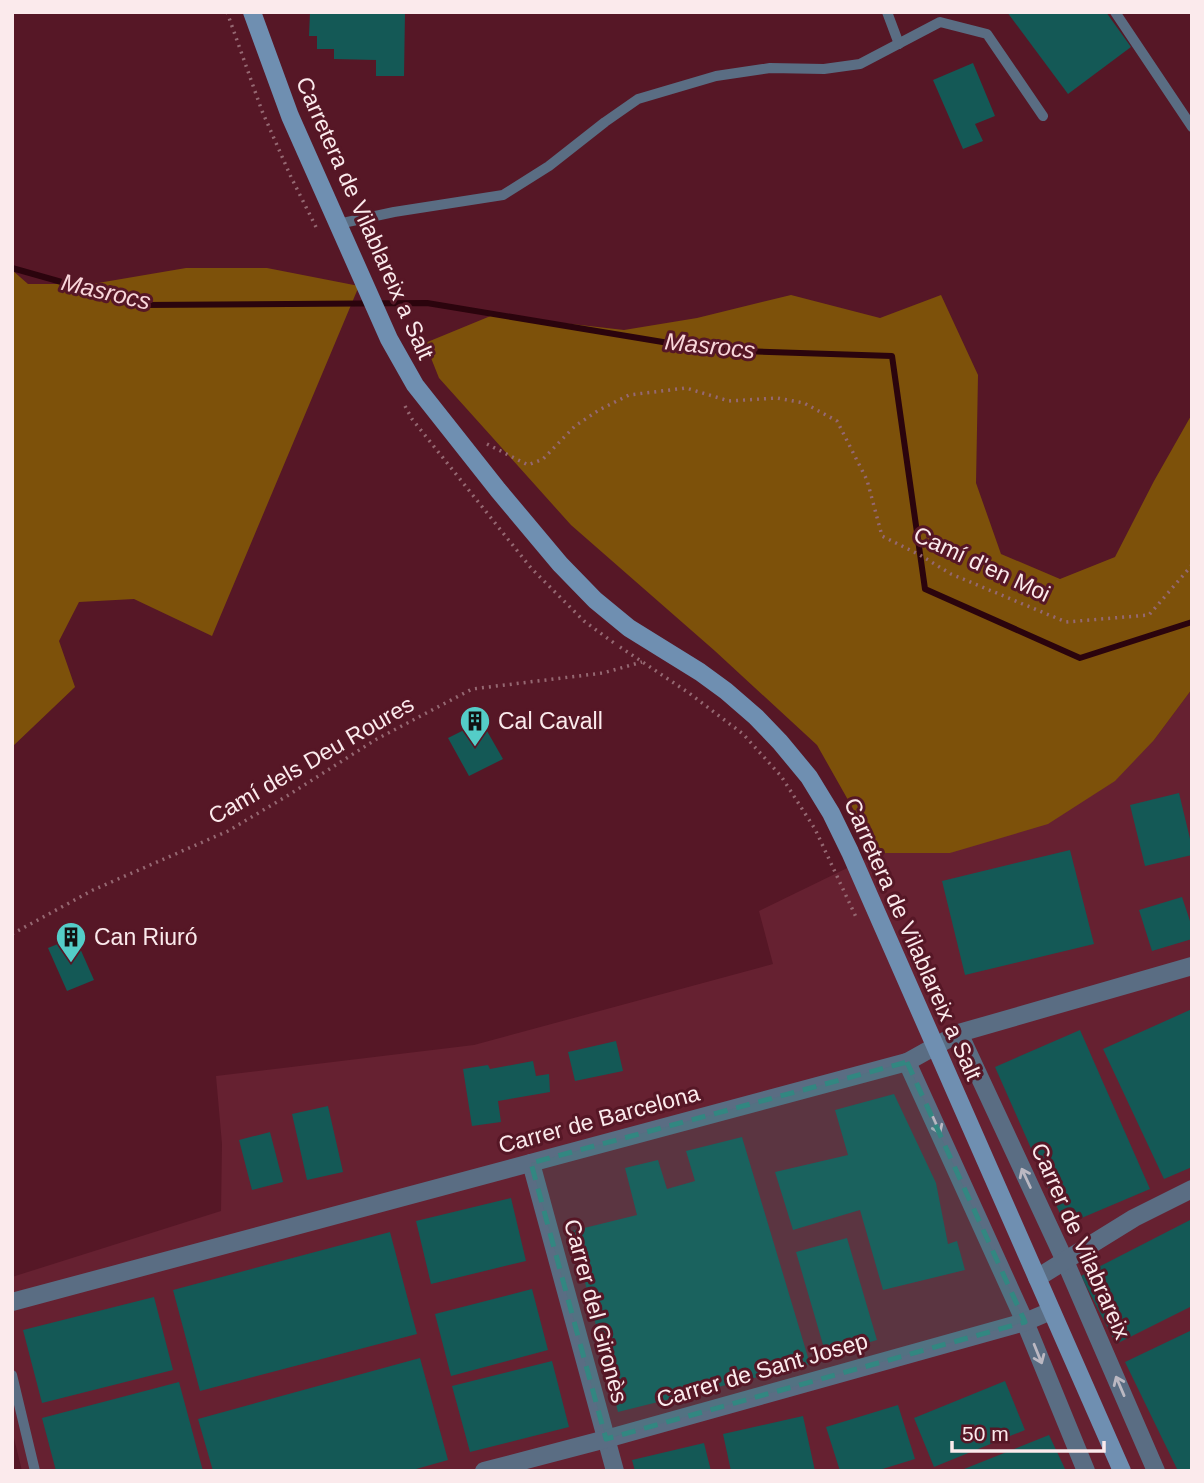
<svg xmlns="http://www.w3.org/2000/svg" width="1204" height="1483" font-family="Helvetica,sans-serif">
<rect width="100%" height="100%" fill="#561726"/>
<polygon fill="#662131" points="1192,689 1192,1471 22,1471 12,1430 12,1277 221,1211 222,1144 216,1076 474,1045 773,964 759,911 878,853 950,853 1154,740"/>
<g fill="#7d510a">
<polygon points="186,268 267,268 359,286 212,636 134,599 79,602 59,641 75,687 12,747 12,270 28,284 92,284"/>
<polygon points="791,295 880,318 941,295 978,375 976,483 1001,554 1060,579 1115,557 1154,481 1192,414 1192,689 1154,740 1115,781 1048,824 950,853 878,853 817,745 715,651 571,525 439,378 425,343 493,315 624,330 697,318"/>
</g>
<g fill="none" stroke-linecap="round" stroke-linejoin="round">
<polyline stroke="#2b040d" stroke-width="6" points="12,268 143,305 427,303 711,350 892,356 925,589 1080,658 1192,622"/>
</g>
<g fill="#145956">
<polygon points="310,12 405,12 404,76 376,76 376,60 334,59 334,49 317,49 317,36 309,36"/>
<polygon points="1007,12 1106,12 1131,47 1068,94"/>
<polygon points="973,63 995,116 975,124 983,141 963,149 933,80"/>
<polygon points="470,727 477,737 487,731 503,759 469,776 448,738"/>
<polygon points="1179,793 1192,847 1192,855 1145,866 1130,805"/>
<polygon points="1070,850 1094,944 965,975 942,881"/>
<polygon points="1182,897 1192,927 1192,939 1152,951 1139,910"/>
<polygon points="75,937 94,980 67,991 48,948"/>
<polygon points="1192,1009 1192,1167 1164,1179 1103,1049"/>
<polygon points="1080,1030 1150,1189 1065,1225 995,1067"/>
<polygon points="616,1041 623,1071 575,1081 568,1052"/>
<polygon points="533,1061 536,1076 549,1074 550,1092 498,1101 501,1122 472,1126 463,1069 488,1065 490,1069"/>
<polygon points="894,1094 936,1183 948,1244 957,1241 965,1270 883,1290 860,1210 793,1230 775,1172 848,1155 835,1110"/>
<polygon points="328,1106 343,1172 307,1180 292,1114"/>
<polygon points="270,1132 283,1182 252,1190 239,1140"/>
<polygon points="742,1137 810,1364 618,1412 572,1231 637,1215 625,1168 658,1160 667,1189 695,1181 686,1151"/>
<polygon points="511,1198 526,1261 431,1284 416,1221"/>
<polygon points="1192,1219 1192,1306 1116,1344 1081,1276"/>
<polygon points="390,1232 417,1334 200,1391 173,1290"/>
<polygon points="847,1238 877,1340 826,1355 796,1252"/>
<polygon points="532,1289 548,1350 451,1376 435,1314"/>
<polygon points="154,1297 173,1370 42,1403 23,1330"/>
<polygon points="1192,1330 1192,1471 1178,1471 1125,1362"/>
<polygon points="420,1358 448,1460 409,1471 213,1471 198,1419"/>
<polygon points="552,1361 569,1427 470,1452 452,1386"/>
<polygon points="1005,1381 1025,1430 934,1467 914,1418"/>
<polygon points="179,1382 203,1471 56,1471 42,1418"/>
<polygon points="898,1405 915,1459 876,1471 840,1471 826,1427"/>
<polygon points="803,1416 815,1471 731,1471 723,1434"/>
<polygon points="1049,1435 1066,1471 959,1471"/>
<polygon points="704,1443 711,1471 635,1471 632,1460"/>
</g>
<g fill="none" stroke-linecap="round" stroke-linejoin="round">
<g stroke="#956872" stroke-width="3.5" stroke-dasharray="2 5" stroke-linecap="butt">
<polyline points="227,12 262,111 291,177 316,227"/>
<polyline points="405,406 412,419 531,568 584,621 614,643"/>
<polyline points="487,444 528,465 543,459 575,426 599,410 629,395 686,388 729,401 777,398 804,403 837,421 867,480 882,536 920,555 951,574 1066,622 1149,615 1192,565"/>
<polyline points="620,647 689,693 743,734 781,776 815,829 856,917"/>
<polyline points="12,934 93,890 228,831 287,796 375,740 472,689 603,673 642,662"/>
</g>
<g stroke="#5a6d83" stroke-width="10">
<polyline points="887,12 899,44"/>
<polyline points="1115,12 1192,127"/>
<polyline points="338,224 394,212 503,195 549,166 605,122 638,99 716,76 770,68 824,69 860,64 940,22 987,34 1043,116"/>
<polyline points="12,1375 35,1471"/>
</g>
<g stroke="#5a6d83" stroke-width="18">
<polyline points="959,1033 1065,1261 1156,1471"/>
<polyline points="907,1062 1025,1322 1086,1471"/>
<polyline points="531,1163 615,1471"/>
<polyline points="1037,1278 1134,1218 1192,1189"/>
<polyline points="12,1302 907,1062 959,1033 1192,966"/>
<polyline points="484,1471 606,1439 1025,1322 1051,1311"/>
</g>
<polyline stroke="#6f8fb1" stroke-width="18" points="252,12 290,116 389,339 415,385 498,490 560,564 595,600 629,628 700,672 726,691 756,717 780,742 809,777 831,813 850,852 1122,1471"/>
</g>
<defs><path id="oneway-shaft" d="M-6 0H5M1.5-3L5.5 0L1.5 3" fill="none" stroke-width="1.6" stroke-linecap="round" stroke-linejoin="round" transform="scale(1.75)"/></defs>
<g stroke="#bbb8c2">
<use href="#oneway-shaft" transform="translate(936 1124) rotate(66)"/>
<use href="#oneway-shaft" transform="translate(1026 1178) rotate(-115)"/>
<use href="#oneway-shaft" transform="translate(1038 1354) rotate(68)"/>
<use href="#oneway-shaft" transform="translate(1120 1386) rotate(-113)"/>
</g>
<path fill="#328781" fill-opacity="0.2" stroke="#328781" stroke-width="5" stroke-dasharray="14 9" stroke-linejoin="round" d="M907,1062l118,260 -419,117 -75,-276z"/>
<defs>
<g id="building-pin" transform="scale(1.575)"><path d="M0 17L-7.5 6A9.5 9.5 0 1 1 7.5 6Z" fill="#54cdc8" stroke="#561726"/><path d="M-4-6H4V6H1V3H-1V6H-4ZM-2.5-4.3h1.7v1.8h-1.7ZM.8-4.3h1.7v1.8H.8ZM-2.5-1h1.7V.8h-1.7ZM.8-1h1.7V.8H.8Z" fill="#111"/></g>
</defs>
<g fill-rule="evenodd">
<use href="#building-pin" x="475" y="721"/>
<use href="#building-pin" x="71" y="937"/>
</g>
<g text-anchor="middle" stroke-width="6" stroke-linejoin="round" paint-order="stroke">
<g font-size="23" fill="#fbeaec" stroke="#561726">
<text transform="translate(365 218) rotate(66)" y="8">Carretera de Vilablareix a Salt</text>
<text transform="translate(982 564) rotate(25)" y="8">Camí d'en Moi</text>
<text transform="translate(311 760) rotate(-30)" y="8">Camí dels Deu Roures</text>
<text transform="translate(913 939) rotate(66)" y="8">Carretera de Vilablareix a Salt</text>
<text transform="translate(599 1119) rotate(-15)" y="8">Carrer de Barcelona</text>
<text transform="translate(1081 1241) rotate(66)" y="8">Carrer de Vilabrareix</text>
<text transform="translate(596 1311) rotate(75)" y="8">Carrer del Gironès</text>
<text transform="translate(762 1370) rotate(-16)" y="8">Carrer de Sant Josep</text>
</g>
<g font-size="23" fill="#fbeaec" stroke="#561726" text-anchor="start">
<text x="498" y="729">Cal Cavall</text>
<text x="94" y="945">Can Riuró</text>
</g>
<g font-size="24" font-style="italic" fill="#f8d6da" stroke="#561726">
<text transform="translate(106 292) rotate(13)" y="8">Masrocs</text>
<text transform="translate(710 346) rotate(6)" y="8">Masrocs</text>
</g>
</g>
<rect width="1204" height="1483" fill="none" stroke="#fbeaec" stroke-width="28"/>
<path d="M952 1441v10h152v-10" fill="none" stroke="#fbeaec" stroke-width="3.5"/>
<text x="962" y="1441" font-size="21" fill="#fbeaec" stroke="#561726" stroke-width="5" paint-order="stroke">50 m</text>
</svg>
